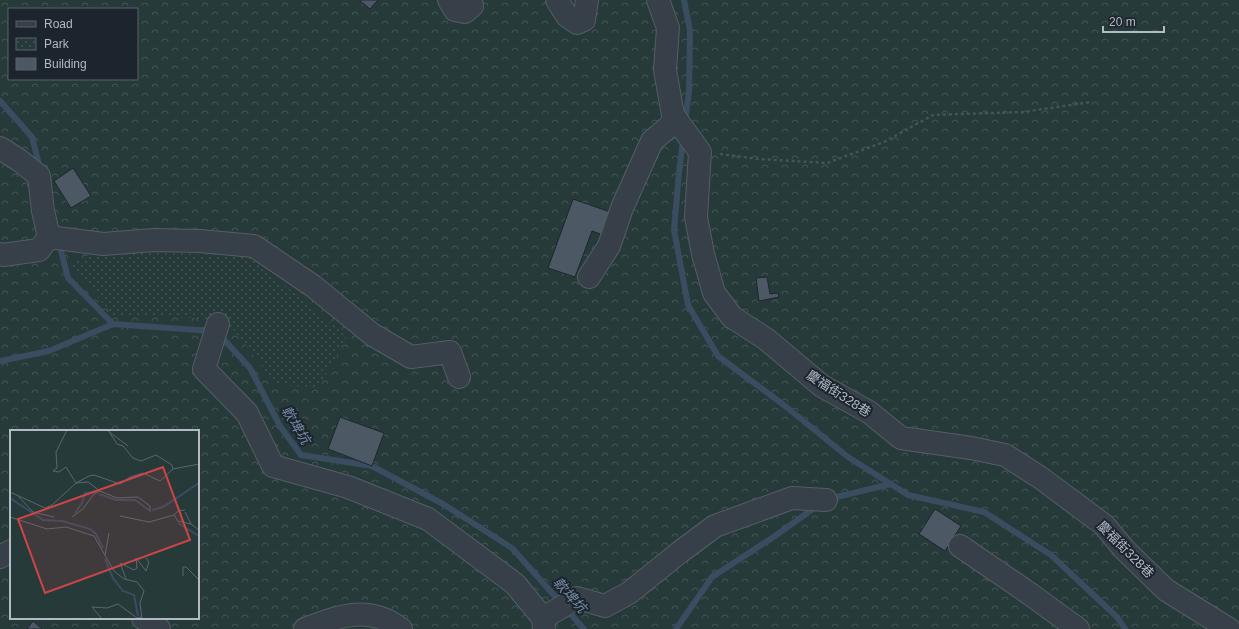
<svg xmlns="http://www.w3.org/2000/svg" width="1239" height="629" font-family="Helvetica,'Noto Sans TC',sans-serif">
<defs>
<pattern id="forest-crowns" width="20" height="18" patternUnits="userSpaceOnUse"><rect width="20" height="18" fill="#263a3a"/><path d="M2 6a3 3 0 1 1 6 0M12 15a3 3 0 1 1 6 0" fill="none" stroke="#435455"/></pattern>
<pattern id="park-dots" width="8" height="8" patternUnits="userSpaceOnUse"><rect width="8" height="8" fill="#263a3a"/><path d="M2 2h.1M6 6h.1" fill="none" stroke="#435455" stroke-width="1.8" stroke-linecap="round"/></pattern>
</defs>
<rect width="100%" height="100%" fill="#232d38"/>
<path fill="url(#forest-crowns)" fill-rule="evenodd" d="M0,0h1239v629h-1239zM9,9h128v70h-128zM11,431h187v187h-187z"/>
<polygon fill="url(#park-dots)" points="95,252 248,255 347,336 319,387 274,385 261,364 232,328 194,318 113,315 70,265"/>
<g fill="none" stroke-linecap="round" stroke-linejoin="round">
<g stroke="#3a4c60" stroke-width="6">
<polyline points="684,0 690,31 689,92 685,122"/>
<polyline points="0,101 32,137 40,168"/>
<polyline points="683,139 679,173 674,230 688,305 718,356 785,406 848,457 908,495 984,512 1051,555 1117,617 1125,629"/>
<polyline points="59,243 68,278 113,324"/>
<polyline points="219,334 250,368 280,426 301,455 372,466 443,504 512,548 584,629"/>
<polyline points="0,361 49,351 113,324 212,331"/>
<polyline points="828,499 891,484"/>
<polyline points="676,629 712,577 775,536 817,506"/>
</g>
</g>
<g fill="#4c5864" stroke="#1e262f">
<polygon points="359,0 378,0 370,9"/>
<polygon points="73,168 91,196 71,208 54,181"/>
<polygon points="573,199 613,213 606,236 592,231 575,277 548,268"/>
<polygon points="767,277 770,294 778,293 779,297 759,301 756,278"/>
<polygon points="340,417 384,433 372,466 328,449"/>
<polygon points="935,509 961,526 945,551 919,534"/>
<polygon points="33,621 42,629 27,629"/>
</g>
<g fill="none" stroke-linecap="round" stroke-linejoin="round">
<g stroke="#555d66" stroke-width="24">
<g id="minor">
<polyline points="449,0 455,10 465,12 472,6 471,0"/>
<polyline points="557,0 567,16 577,23 584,20 587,0"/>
<polyline points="658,0 668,28 665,70 673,115 700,152 696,217 703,254 714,293 732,317 766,339 822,386 869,412 901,438 971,448 1005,455 1041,478 1104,525 1124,549 1166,590 1229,629"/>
<polyline points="0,148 19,160 39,176 43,211 49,237 103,244 154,240 200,241 254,246 313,286 373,335 411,357 450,352 459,377"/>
<polyline points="0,254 3,255 39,250 49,237"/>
<polyline points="589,277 609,246 622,208 652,141 677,120"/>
<polyline points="218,324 204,369 247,413 273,466 348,487 428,519 515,584 543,618"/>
<polyline points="960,546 1030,594 1078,629"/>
<polyline points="0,557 11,551"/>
<polyline points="143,618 159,629"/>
<path d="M305,629c34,-13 64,-25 96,0"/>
<polyline points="544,629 543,618 577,598 605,606 629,593 680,552 715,526 792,498 826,500"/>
</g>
</g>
<polyline stroke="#435557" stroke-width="2.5" stroke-dasharray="3 3" stroke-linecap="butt" points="720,154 758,159 827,163 884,142 933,115 1023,112 1091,102"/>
<use href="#minor" stroke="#373f49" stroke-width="22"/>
</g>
<g text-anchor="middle" stroke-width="4" stroke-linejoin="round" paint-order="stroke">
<g font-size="13" fill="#b2bac5" stroke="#1c242d">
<text transform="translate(839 393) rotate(33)" y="5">慶福街328巷</text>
<text transform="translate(1126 549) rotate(45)" y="5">慶福街328巷</text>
</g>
<g font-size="14" font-style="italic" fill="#758ca6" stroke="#1c242d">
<text transform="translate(296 425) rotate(58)" y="5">軟埤坑</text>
<text transform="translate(570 595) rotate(48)" y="5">軟埤坑</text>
</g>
</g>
<g transform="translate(10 430)">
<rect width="189" height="189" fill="#232d38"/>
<path d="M0,0h189v189h-189z" fill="#263a3a"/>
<path d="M131,77l7,5 15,-4 7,4 -20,9 -15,-5 1,-7z" fill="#263a3a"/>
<path fill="none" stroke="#3a4c60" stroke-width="2" d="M89,64l17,6h19l14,10M0,68l33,22 19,1 28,8 6,5 7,14M142,80l11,-3 36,-24M65,83l7,-10 3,-10 11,-1M168,93l21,13M95,129l8,19 10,13 11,4 4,21"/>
<path fill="none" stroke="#5c6570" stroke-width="1" d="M57,0l-11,22 1,16 -4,3 6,1 7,-5 10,16 12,-1 12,9 -7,4 -10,14 -11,8M98,0l9,14 6,2 10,12 8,3 15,-6 16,10 1,4M98,1l20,15M90,61l17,7 21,-1 12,9v6M0,62l35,16 7,-3 24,-22 13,-7 5,-1 26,9 10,-7 13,-4 17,8 13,-12 26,-5M7,65l16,17 21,5M175,82l6,12M164,85l4,-4 7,-1M110,86l29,6 25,-7 4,6 13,3 8,6M0,87l37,12 19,-2 28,9 20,35 10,8 13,3 7,9 -4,12 2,16M95,125l4,-22M173,146v-9h3l13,13M116,149l-6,-16 14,7 3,-2 -1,-10 10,13 3,-9 -3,-4M92,189l-10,-12 15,1 11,-4 19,14 5,-1"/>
<path fill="#cf4547" fill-opacity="0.15" stroke="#cf4547" stroke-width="2" d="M153,37l27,73 -145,53 -27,-74z"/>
<rect width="189" height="189" fill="none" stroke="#b2bac5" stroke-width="2"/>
</g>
<rect x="8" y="8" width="130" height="72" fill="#1c242d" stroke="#58606a"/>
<rect x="16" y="21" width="20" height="6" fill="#373f49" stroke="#58606a"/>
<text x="44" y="28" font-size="12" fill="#b2bac5">Road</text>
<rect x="16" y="38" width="20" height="12" fill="url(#park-dots)" stroke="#58606a"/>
<text x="44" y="48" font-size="12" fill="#b2bac5">Park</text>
<rect x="16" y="58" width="20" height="12" fill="#4c5864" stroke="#58606a"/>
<text x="44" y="68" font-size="12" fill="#b2bac5">Building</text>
<path d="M1103 26v6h61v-6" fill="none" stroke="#b2bac5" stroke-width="2"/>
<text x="1109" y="26" font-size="12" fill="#b2bac5" stroke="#1c242d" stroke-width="3" paint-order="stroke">20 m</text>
</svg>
